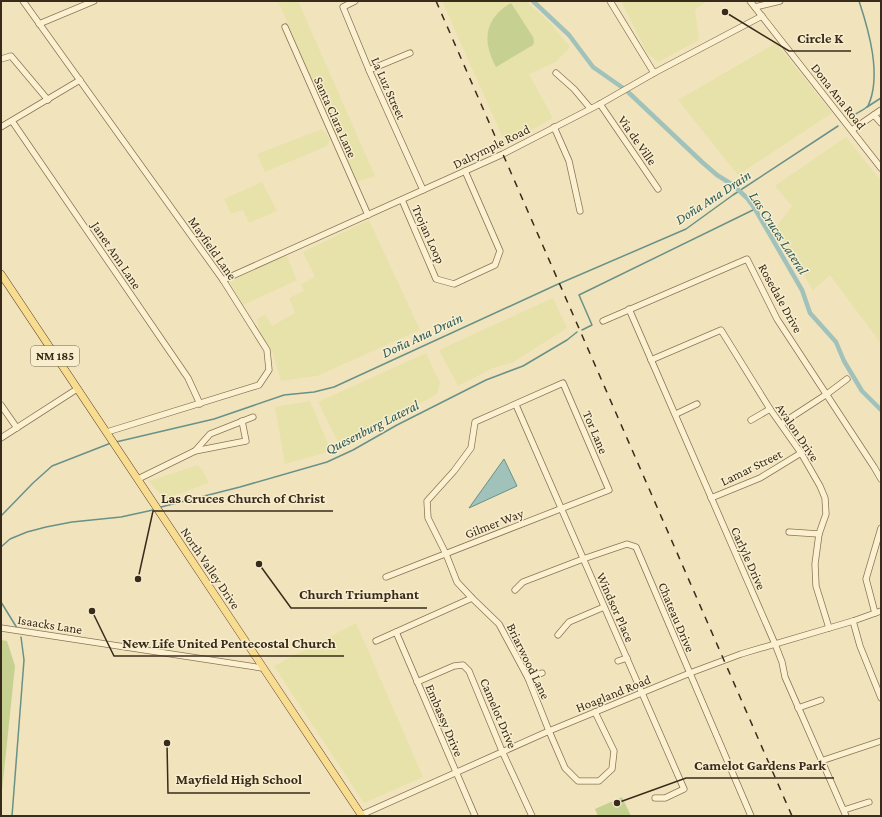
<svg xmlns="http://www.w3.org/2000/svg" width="882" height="817" font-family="'Crimson Pro',serif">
<rect width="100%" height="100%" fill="#f1e4bd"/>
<g fill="#e7e1aa">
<polygon points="278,1 298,1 375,176 356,182"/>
<polygon points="442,1 526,1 551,24 570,47 556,62 529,74 553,118 506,145"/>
<polygon points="621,1 707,1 695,10 699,40 658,62 647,53"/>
<polygon points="776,43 832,113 738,175 678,100"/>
<polygon points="322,129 330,139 327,146 265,172 257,154"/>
<polygon points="846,137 881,181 881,341 880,342 830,275 813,290 775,229 792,206 775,186"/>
<polygon points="262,182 277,211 249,223 243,210 231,214 224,199"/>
<polygon points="369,220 420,330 317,376 281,381 273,353 260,334 257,319 265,315 272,326 295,313 289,298 304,291 301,284 315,277 303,252"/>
<polygon points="286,254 297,280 243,305 229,281"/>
<polygon points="553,298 567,328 512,363 493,368 458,386 439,350"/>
<polygon points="426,353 440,383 437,394 343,445 338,442 318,402"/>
<polygon points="310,401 331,451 285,464 275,407"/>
<polygon points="198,465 203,471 209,483 164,499 149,481"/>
<polygon points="356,623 423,777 364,803 274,666"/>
</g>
<g fill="#c5d091">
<path d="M511,3l22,34 1,5 -1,3 -37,22c-14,-26 -12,-48 15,-64z"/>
<polygon points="1,640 7,641 15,666 1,800"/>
<polygon points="622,797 631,816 598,816 595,809"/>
</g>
<polygon fill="#a1c2ba" stroke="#689188" points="504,459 517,486 469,508"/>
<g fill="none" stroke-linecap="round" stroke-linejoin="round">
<g stroke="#689188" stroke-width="1.5">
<polyline points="867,107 881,98"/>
<path d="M852,116c5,-3 12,-6 16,-10 14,-30 1,-75 -9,-105"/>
<polyline points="582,330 592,325 579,295 755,209"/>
<polyline points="116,442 214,419 284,395 314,392 334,387 556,285 686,229 733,195 838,126"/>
<polyline points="161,507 240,487 327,462 353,450 397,425 486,380 523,366 567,340 577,332"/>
<polyline points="1,516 33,483 52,466 111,443"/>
<polyline points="1,547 10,539 27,532 46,527 72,522 121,517 153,510"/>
<polyline points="1,602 17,628"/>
<polyline points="12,816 24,660 21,637"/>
</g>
<g stroke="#a1c2ba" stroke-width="4.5">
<polyline points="533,1 569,35 593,67 623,88"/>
<polyline points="627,91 702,162 717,175 733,185 747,198 755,209 802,290 810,313 836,342 844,361 862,391 881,410"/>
</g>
<g stroke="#8b7455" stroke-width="7">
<g id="minor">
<polyline points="23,1 223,280 267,350 269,370 259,385 107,432"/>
<polyline points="355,1 343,7 369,70 423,190"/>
<polyline points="610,1 654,73"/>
<polyline points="750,1 881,168"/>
<polyline points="755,7 780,1"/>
<polyline points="39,24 94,1"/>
<polyline points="285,27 368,215"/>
<polyline points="1,59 11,56 48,100"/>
<polyline points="369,70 410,53"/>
<polyline points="556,73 574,89 590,108"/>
<polyline points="600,104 658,189"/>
<polyline points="874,115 881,123"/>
<polyline points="12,121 188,378 200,404"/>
<polyline points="1,127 80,80"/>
<polyline points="554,127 569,161 580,211"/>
<polyline points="852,130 881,110"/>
<polyline points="402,200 436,279 454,284 495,265 500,251 465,171"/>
<polyline points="223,280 503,154 600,104 654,73 762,16"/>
<polyline points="629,309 775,644 782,662 785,677 846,816"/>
<polyline points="603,321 747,259 777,319 874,467 881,479"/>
<polyline points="651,360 721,330 770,409 801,453 820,486 825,498 826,514 819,534 815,564 816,586 829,628"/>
<polyline points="1,405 17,428"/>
<polyline points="516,405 684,789 665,798 655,798"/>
<polyline points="676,414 697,404"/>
<polyline points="751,420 770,409"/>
<polyline points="781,424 827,394 847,379"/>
<polyline points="1,438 77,389"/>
<polyline points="195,451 246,441 242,421"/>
<polyline points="138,479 195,451 210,434 253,417"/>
<polyline points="711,498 760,478 801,453"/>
<polyline points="789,532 819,534"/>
<polyline points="386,577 609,490 563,383 475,422 471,448 454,471 427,501 428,518 446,554 457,582 472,598 499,624 528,678 549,731 565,768 578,781 599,781 612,769 614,751 595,712"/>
<polyline points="515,590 523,582 583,559 627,544 636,547 751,816"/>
<polyline points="875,613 866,579 881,528"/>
<polyline points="853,621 860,646 881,698"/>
<polyline points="1,628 262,668"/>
<polyline points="396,632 475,816"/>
<polyline points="558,635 569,622 604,607"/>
<polyline points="376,641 472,598"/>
<polyline points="618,661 627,658"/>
<polyline points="528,678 542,673"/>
<polyline points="417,682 454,666 463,665 469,671 502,751 532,816"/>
<polyline points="798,708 821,700"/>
<polyline points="821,761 881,741"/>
<polyline points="844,810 869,802"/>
<polyline points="361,815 549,731 690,673 741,654 853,621 881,611"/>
</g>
</g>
<g stroke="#58422a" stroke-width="8">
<polyline id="major" points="1,274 362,816"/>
</g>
<use href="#minor" stroke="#fbf1d1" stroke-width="5.5"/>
<use href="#major" stroke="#f8dd91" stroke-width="7"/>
<polyline stroke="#392b1b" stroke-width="1.5" stroke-dasharray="7 7" stroke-linecap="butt" points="436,1 792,816"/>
</g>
<g text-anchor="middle" stroke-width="3" stroke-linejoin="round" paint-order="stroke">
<rect fill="#f8eece" stroke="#726651" stroke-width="1" x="31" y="346" width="48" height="20" rx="3"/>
<g font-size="12" font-weight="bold" fill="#392b1b">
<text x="55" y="360">NM 185</text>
</g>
<g font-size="13" fill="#392b1b" stroke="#f8eece">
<text transform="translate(389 88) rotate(66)" y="5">La Luz Street</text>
<text transform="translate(839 96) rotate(52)" y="5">Dona Ana Road</text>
<text transform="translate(336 117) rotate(66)" y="5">Santa Clara Lane</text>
<text transform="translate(638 140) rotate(55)" y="5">Via de Ville</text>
<text transform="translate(491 146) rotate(-26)" y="5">Dalrymple Road</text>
<text transform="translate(429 234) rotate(66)" y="5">Trojan Loop</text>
<text transform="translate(213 248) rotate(55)" y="5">Mayfield Lane</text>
<text transform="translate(117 255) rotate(56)" y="5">Janet Ann Lane</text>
<text transform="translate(781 298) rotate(61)" y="5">Rosedale Drive</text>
<text transform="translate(596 432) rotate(67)" y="5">Tor Lane</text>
<text transform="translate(798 432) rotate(56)" y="5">Avalon Drive</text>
<text transform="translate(751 467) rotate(-26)" y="5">Lamar Street</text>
<text transform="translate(494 523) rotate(-21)" y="5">Gilmer Way</text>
<text transform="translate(749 558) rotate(66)" y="5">Carlyle Drive</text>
<text transform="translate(211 568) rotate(56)" y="5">North Valley Drive</text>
<text transform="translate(616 607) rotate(66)" y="5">Windsor Place</text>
<text transform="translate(677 617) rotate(67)" y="5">Chateau Drive</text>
<text transform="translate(50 624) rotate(9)" y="5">Isaacks Lane</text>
<text transform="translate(529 661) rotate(64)" y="5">Briarwood Lane</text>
<text transform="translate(613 693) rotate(-22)" y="5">Hoagland Road</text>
<text transform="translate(499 713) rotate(67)" y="5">Camelot Drive</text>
<text transform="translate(445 720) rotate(67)" y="5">Embassy Drive</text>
</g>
<g font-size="14" font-style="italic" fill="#295a59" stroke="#f8eece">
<text transform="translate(713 197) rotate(-33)" y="5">Doña Ana Drain</text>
<text transform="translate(779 233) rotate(57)" y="5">Las Cruces Lateral</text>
<text transform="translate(422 335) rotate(-25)" y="5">Doña Ana Drain</text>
<text transform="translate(372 427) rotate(-27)" y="5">Quesenburg Lateral</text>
</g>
</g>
<path fill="none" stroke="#392b1b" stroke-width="1.5" d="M725 12L789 51H851M138 579L153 511H333M259 564L291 608H427M92 611L114 656H344M617 803L686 778H834M167 743L168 793H310"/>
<g fill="#392b1b" stroke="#f8eece" stroke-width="1.5">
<circle cx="725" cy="12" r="4"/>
<circle cx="138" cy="579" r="4"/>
<circle cx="259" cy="564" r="4"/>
<circle cx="92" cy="611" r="4"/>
<circle cx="617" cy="803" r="4"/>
<circle cx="167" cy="743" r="4"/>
</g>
<g font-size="14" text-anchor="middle" font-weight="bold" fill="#392b1b" stroke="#f8eece" stroke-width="3" stroke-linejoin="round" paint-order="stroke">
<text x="820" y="43">Circle K</text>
<text x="243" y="503">Las Cruces Church of Christ</text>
<text x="359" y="599">Church Triumphant</text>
<text x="229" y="648">New Life United Pentecostal Church</text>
<text x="760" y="770">Camelot Gardens Park</text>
<text x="239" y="784">Mayfield High School</text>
</g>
<rect width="882" height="817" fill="none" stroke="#392b1b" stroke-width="4"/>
</svg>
